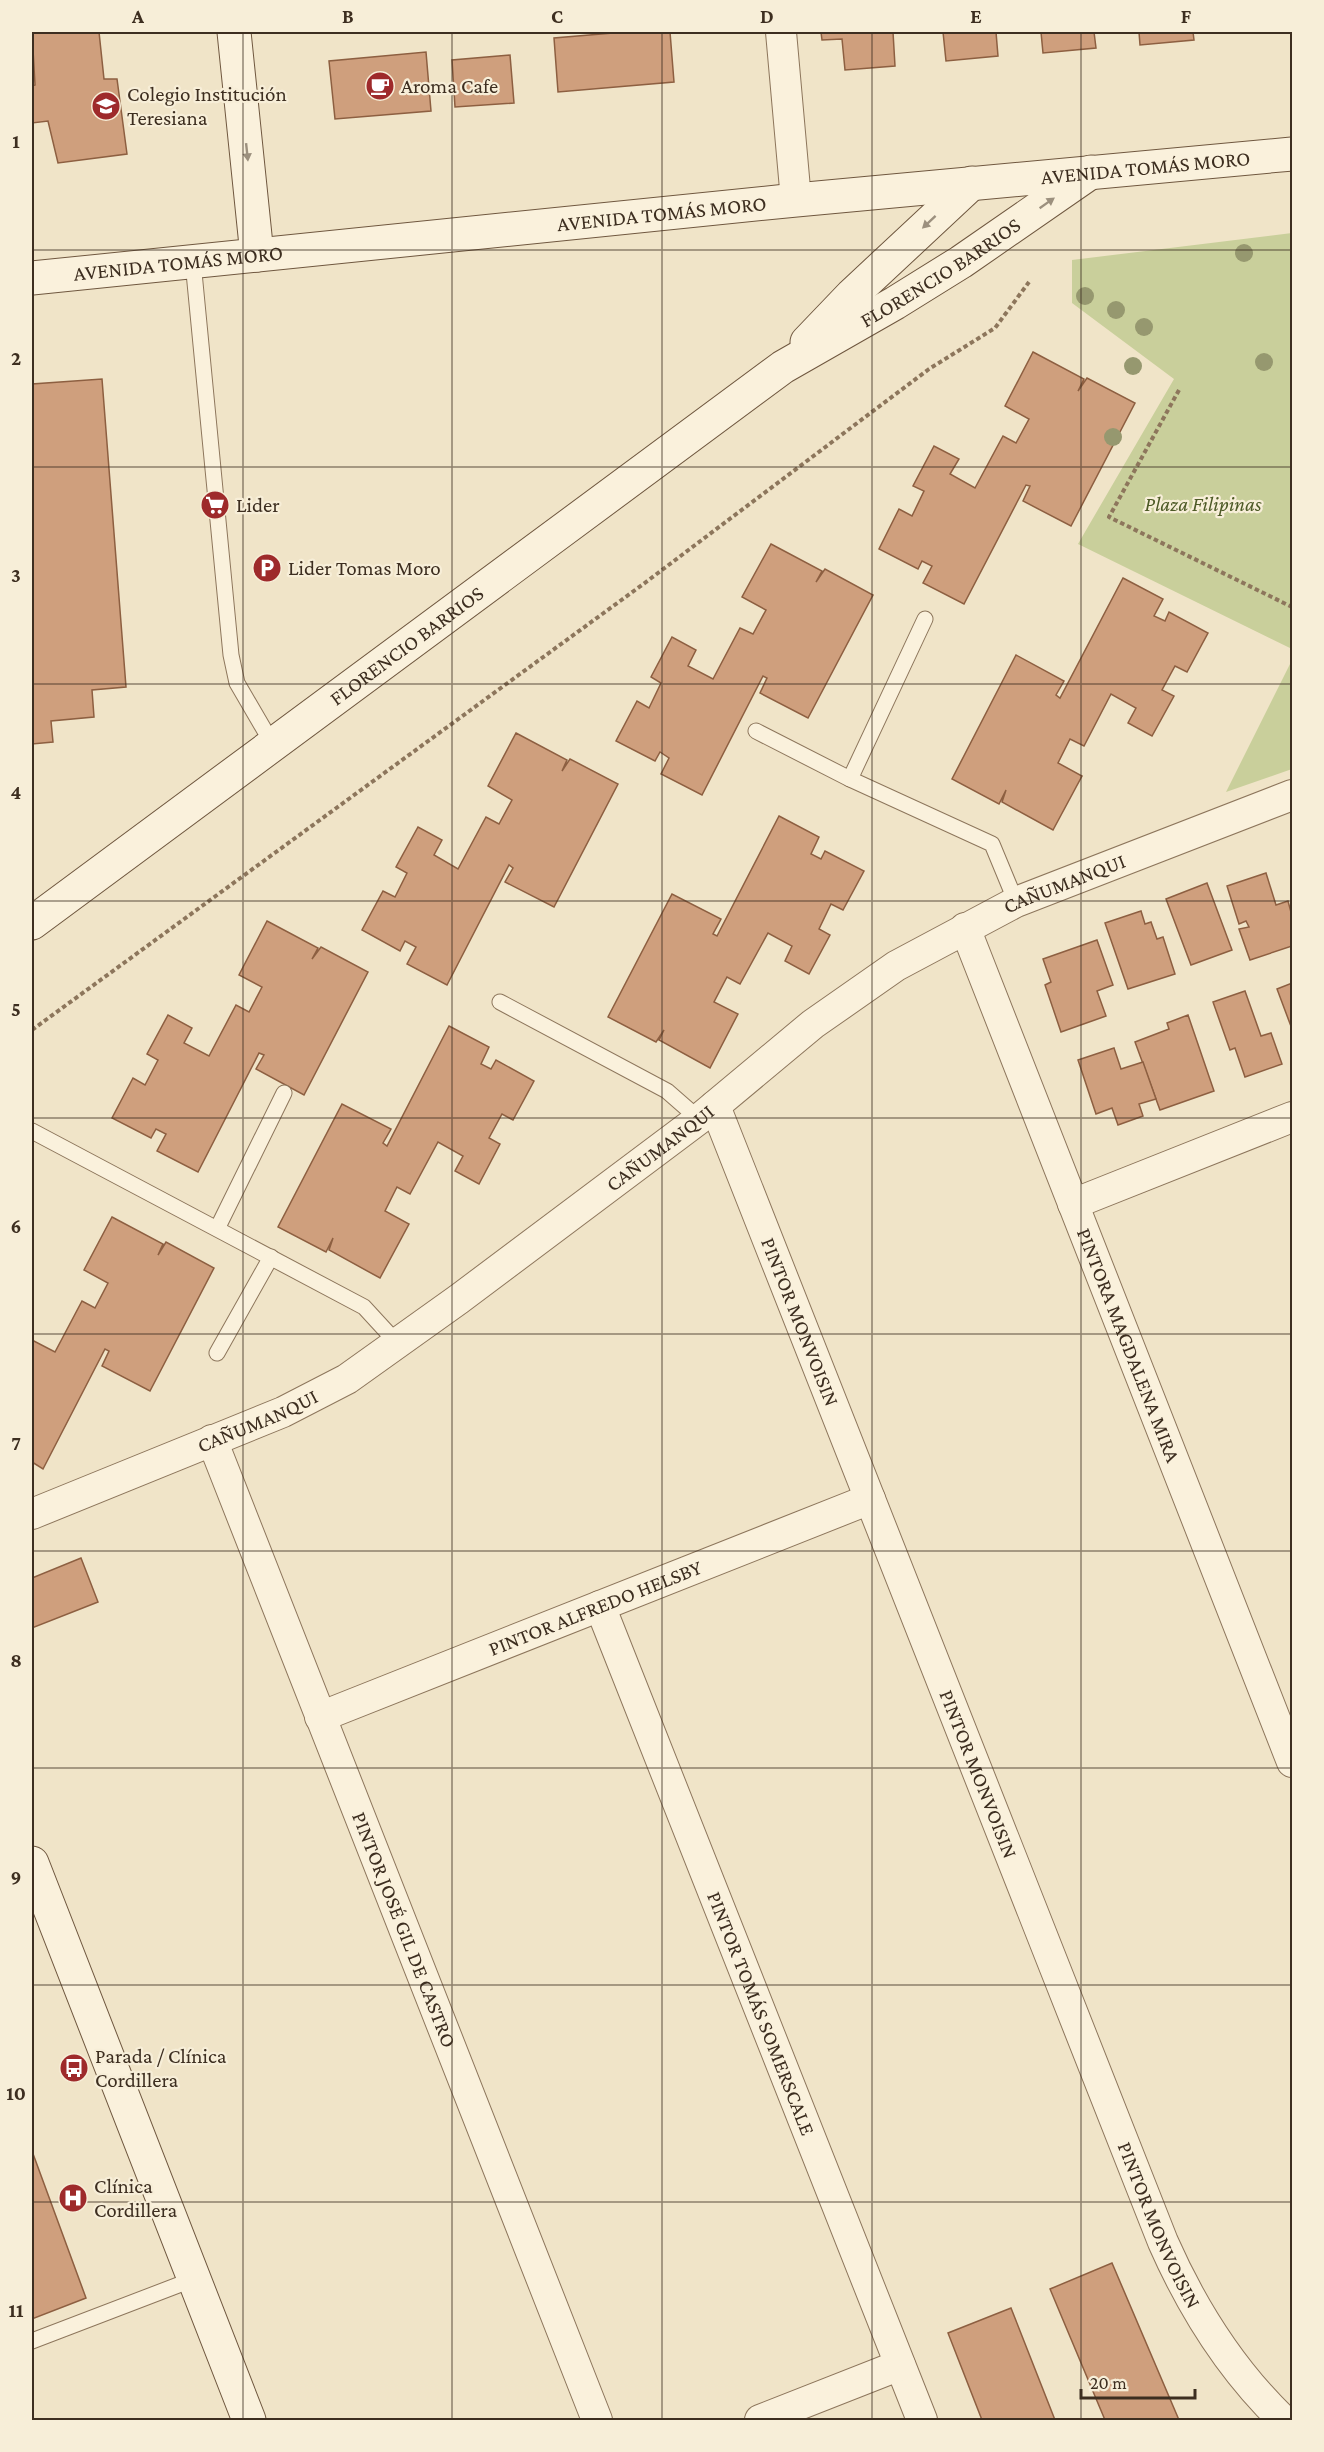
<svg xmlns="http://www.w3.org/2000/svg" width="1324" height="2452" font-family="'Crimson Pro',serif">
<rect width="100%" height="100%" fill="#f0e4c8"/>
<g fill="#c9cf9b">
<polygon points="1292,233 1292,649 1078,544 1174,379 1072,303 1072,260"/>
<polygon points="1292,660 1292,769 1226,792"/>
</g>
<g fill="#cf9f7d" stroke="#8d5f41" stroke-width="1.5">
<polygon points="32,32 99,32 104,79 117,79 127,154 58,163 48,121 32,123 32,86 35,85"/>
<polygon points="625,32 670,32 674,82 558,92 554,38"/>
<polygon points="821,32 893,32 895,66 845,70 842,39 822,40"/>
<polygon points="943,32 996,32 998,56 946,61"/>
<polygon points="1041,32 1094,32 1096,48 1043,53"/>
<polygon points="1139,32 1193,32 1194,40 1140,45"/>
<polygon points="426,52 431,111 335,119 329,61"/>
<polygon points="510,55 514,103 455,107 452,60"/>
<polygon points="1033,352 1084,379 1078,391 1087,378 1135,403 1071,526 1023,501 1030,486 1026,485 964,604 923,583 932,566 922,561 918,569 879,549 899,509 912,516 924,491 913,486 934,446 959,459 950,474 975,488 1003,436 1016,443 1029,419 1005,406"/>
<polygon points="102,379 126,687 92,690 94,717 51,721 53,742 32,744 32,384"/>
<polygon points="771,544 822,571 816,582 825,569 873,595 808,718 760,693 767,678 763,676 702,795 661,774 669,758 660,752 655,761 616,741 637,701 649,708 661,683 651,677 672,637 696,650 688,666 713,679 740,628 753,634 766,610 742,597"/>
<polygon points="1123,578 1163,599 1154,616 1165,621 1169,612 1208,633 1187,672 1175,666 1162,690 1174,696 1152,736 1128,723 1136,708 1111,694 1084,746 1070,739 1058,763 1082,776 1053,830 1002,802 1006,790 999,804 952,779 1016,655 1064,681 1056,695 1060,698"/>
<polygon points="516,733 567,760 562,771 570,759 618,784 554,907 505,882 513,868 509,865 447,985 407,964 416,947 405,941 400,951 362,930 383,891 395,897 407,873 396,867 418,827 442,840 434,855 458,869 486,817 499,824 512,800 488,786"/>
<polygon points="779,816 819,837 811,854 821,859 825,851 864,871 843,910 831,904 819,929 830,935 809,974 785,961 792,946 768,933 740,984 727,977 714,1002 738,1014 710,1068 659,1040 664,1030 656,1042 608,1017 672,894 721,919 713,934 717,936"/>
<polygon points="1266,873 1276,905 1288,901 1292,916 1292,946 1250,960 1239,929 1249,927 1246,921 1239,924 1227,886"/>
<polygon points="1207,883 1232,950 1191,965 1166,899"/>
<polygon points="1141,911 1145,924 1151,922 1157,939 1163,937 1175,974 1128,989 1105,923"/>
<polygon points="267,921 318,948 312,959 321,947 368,972 304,1095 256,1069 264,1055 259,1053 198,1172 157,1151 166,1134 156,1129 151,1138 112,1118 133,1078 145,1085 158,1060 147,1054 168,1015 192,1028 184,1043 209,1056 236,1005 249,1012 262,987 239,975"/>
<polygon points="1097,940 1113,985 1097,991 1106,1016 1061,1032 1045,985 1051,982 1043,959"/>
<polygon points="1292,983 1292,1029 1277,989"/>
<polygon points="1245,991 1261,1036 1271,1033 1282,1064 1245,1077 1235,1048 1230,1050 1213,1002"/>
<polygon points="1188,1015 1214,1091 1160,1110 1135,1042 1169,1029 1167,1023"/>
<polygon points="449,1026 489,1047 481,1064 491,1069 496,1060 534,1081 513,1120 502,1114 489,1138 500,1144 479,1184 455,1171 463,1156 438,1142 410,1194 397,1187 385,1211 409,1224 380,1278 329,1250 333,1238 326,1252 278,1227 342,1104 391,1129 383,1143 387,1146"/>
<polygon points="1114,1048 1121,1069 1143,1062 1156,1099 1139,1104 1143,1116 1118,1125 1112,1108 1096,1114 1078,1060"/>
<polygon points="112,1217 163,1244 158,1255 166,1242 214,1268 150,1391 102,1366 109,1351 105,1349 43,1469 32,1462 32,1340 55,1352 82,1301 95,1308 108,1283 84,1270"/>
<polygon points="81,1558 98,1602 32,1628 32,1578"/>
<polygon points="32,2151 86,2298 32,2319"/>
<polygon points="1112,2263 1179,2420 1105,2420 1050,2289"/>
<polygon points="1011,2308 1055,2420 982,2420 948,2333"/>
</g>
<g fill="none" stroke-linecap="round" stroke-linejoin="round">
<g stroke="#8d765c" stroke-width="17">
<g id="lane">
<polyline points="193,262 231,655 237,683 272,743"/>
<polyline points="756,731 850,779 992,844 1016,902"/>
<polyline points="850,779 925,619"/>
<polyline points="500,1002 667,1091 699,1119"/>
<polyline points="32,1131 364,1307 398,1344"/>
<polyline points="218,1227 284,1093"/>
<polyline points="217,1353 271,1257"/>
<polyline points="32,2341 194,2279"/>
</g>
</g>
<g stroke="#8d765c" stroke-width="32">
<g id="street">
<polyline points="781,32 796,200"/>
<path id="s1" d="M965,928l327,834"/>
<path id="s2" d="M715,1106l448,1136c30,68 67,127 120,178"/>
<polyline points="1073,1204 1292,1117"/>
<path id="s3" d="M212,1440l385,980"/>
<path id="s4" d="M32,1514l251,-102 64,-33 112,-80 240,-180 114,-95 83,-58 120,-64 276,-107"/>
<path id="s5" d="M600,1606l322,814"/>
<path id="s6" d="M320,1717l550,-218"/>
<polyline points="760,2420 900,2365"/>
</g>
</g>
<g stroke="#6f573f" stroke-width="35">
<g id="secondary">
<polyline points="234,32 257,255"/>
<path id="s7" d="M32,278l764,-78 496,-46"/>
<polyline points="807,342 852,295 972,183"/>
<path id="s8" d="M32,923l751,-556 112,-64 66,-41 130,-90"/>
<polyline points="32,1863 249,2420"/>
</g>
</g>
<g stroke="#8d765c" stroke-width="4" stroke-dasharray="4.5 3" stroke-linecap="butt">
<polyline points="1179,390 1109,517 1292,607"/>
<polyline points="32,1030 642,585 929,369 995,328 1029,282"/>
</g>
<use href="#lane" stroke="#faf1dc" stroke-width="15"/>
<use href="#street" stroke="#faf1dc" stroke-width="30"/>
<use href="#secondary" stroke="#faf1dc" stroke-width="33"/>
</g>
<g fill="#96986f">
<circle cx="1244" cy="253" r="9"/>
<circle cx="1085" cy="296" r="9"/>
<circle cx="1116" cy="310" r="9"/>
<circle cx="1144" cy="327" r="9"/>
<circle cx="1264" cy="362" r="9"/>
<circle cx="1133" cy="366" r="9"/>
<circle cx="1113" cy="437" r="9"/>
</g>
<defs><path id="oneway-solid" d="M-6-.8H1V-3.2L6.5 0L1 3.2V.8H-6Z" transform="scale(1.5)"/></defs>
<g fill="#9c907e">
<use href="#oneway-solid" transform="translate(247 152) rotate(84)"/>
<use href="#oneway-solid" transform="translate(1047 203) rotate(-35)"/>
<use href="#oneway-solid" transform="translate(929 222) rotate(137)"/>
</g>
<path fill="none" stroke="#3d2e20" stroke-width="1.5" stroke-opacity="0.55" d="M243,32v2388M452,32v2388M662,32v2388M872,32v2388M1081,32v2388M32,250h1260M32,467h1260M32,684h1260M32,901h1260M32,1118h1260M32,1334h1260M32,1551h1260M32,1768h1260M32,1985h1260M32,2202h1260"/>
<defs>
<g id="cafe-disc" transform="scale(1.5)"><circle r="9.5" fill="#9e2a2b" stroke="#f7eed8"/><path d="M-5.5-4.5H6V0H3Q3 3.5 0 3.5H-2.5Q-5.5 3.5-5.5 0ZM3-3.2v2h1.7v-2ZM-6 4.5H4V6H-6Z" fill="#fff"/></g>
<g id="school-disc" transform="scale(1.5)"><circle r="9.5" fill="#9e2a2b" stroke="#f7eed8"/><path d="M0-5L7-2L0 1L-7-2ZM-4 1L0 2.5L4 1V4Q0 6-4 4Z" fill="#fff"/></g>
<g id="supermarket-disc" transform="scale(1.5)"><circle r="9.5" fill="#9e2a2b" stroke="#f7eed8"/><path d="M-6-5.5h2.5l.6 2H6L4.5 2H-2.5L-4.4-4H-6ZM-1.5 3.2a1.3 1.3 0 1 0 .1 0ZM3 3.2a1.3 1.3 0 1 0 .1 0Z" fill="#fff"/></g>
<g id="parking-disc" transform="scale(1.5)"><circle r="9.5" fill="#9e2a2b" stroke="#f7eed8"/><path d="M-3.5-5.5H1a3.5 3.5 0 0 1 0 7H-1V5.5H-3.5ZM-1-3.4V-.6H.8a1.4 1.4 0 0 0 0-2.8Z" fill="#fff"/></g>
<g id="bus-disc" transform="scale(1.5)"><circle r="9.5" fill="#9e2a2b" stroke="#f7eed8"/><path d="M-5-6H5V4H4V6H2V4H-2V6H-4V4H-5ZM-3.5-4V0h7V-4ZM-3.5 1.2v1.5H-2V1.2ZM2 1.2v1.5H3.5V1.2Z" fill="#fff"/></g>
<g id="hospital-disc" transform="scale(1.5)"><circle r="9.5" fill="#9e2a2b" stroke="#f7eed8"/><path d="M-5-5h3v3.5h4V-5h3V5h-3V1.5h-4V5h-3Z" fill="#fff"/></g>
</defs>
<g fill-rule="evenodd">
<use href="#cafe-disc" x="380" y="86"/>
<use href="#school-disc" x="106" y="106"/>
<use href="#supermarket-disc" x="215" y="505"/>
<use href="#parking-disc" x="267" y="568"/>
<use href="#bus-disc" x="74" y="2068"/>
<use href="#hospital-disc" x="73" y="2198"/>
</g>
<g text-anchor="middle" stroke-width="4.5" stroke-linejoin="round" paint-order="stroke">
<g font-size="21" fill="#3d2e20" stroke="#f7eed8" text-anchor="start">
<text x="401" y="93">Aroma Cafe</text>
<text x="127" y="101">Colegio Institución<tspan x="127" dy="24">Teresiana</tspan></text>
<text x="236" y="512">Lider</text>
<text x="288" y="575">Lider Tomas Moro</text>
<text x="95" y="2063">Parada / Clínica<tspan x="95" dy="24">Cordillera</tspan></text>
<text x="94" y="2193">Clínica<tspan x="94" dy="24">Cordillera</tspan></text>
</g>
<g font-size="21" fill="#3d2e20" stroke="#f7eed8">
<text dy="7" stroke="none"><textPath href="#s7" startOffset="1119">AVENIDA TOMÁS MORO</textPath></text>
<text dy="7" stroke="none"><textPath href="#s7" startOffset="633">AVENIDA TOMÁS MORO</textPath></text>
<text dy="7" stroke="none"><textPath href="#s7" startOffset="147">AVENIDA TOMÁS MORO</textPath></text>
<text dy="7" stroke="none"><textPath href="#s8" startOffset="1118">FLORENCIO BARRIOS</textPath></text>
<text dy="7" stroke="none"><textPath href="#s8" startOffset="466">FLORENCIO BARRIOS</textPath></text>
<text dy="7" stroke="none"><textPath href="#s4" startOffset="1218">CAÑUMANQUI</textPath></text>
<text dy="7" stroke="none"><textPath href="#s4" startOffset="732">CAÑUMANQUI</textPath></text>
<text dy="7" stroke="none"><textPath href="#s2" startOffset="232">PINTOR MONVOISIN</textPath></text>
<text dy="7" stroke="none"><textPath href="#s1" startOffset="448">PINTORA MAGDALENA MIRA</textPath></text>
<text dy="7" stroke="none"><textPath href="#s4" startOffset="244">CAÑUMANQUI</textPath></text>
<text dy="7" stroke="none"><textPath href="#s6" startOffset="296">PINTOR ALFREDO HELSBY</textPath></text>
<text dy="7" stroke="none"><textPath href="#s2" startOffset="718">PINTOR MONVOISIN</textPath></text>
<text dy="7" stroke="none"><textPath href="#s3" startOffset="526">PINTOR JOSÉ GIL DE CASTRO</textPath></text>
<text dy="7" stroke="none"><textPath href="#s5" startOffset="438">PINTOR TOMÁS SOMERSCALE</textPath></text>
<text dy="7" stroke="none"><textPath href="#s2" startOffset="1204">PINTOR MONVOISIN</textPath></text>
</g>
<g font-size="21" font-style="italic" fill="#4d5a26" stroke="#f7eed8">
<text x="1203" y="511">Plaza Filipinas</text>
</g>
</g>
<rect width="1324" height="2452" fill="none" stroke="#f7eed8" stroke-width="66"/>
<path d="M1081 2389v9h114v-9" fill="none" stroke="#3d2e20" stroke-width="3"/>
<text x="1090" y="2389" font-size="18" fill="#3d2e20" stroke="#f7eed8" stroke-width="4.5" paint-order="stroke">20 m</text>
<rect x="33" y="33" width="1258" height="2386" fill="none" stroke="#3d2e20" stroke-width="2"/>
<g font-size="20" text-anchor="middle" font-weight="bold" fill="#3d2e20">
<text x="138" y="23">A</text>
<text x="348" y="23">B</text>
<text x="557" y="23">C</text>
<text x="767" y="23">D</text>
<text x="976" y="23">E</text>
<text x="1186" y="23">F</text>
<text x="16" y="148">1</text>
<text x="16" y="365">2</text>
<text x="16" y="582">3</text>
<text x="16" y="799">4</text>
<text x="16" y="1016">5</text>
<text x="16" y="1233">6</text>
<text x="16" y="1450">7</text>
<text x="16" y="1667">8</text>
<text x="16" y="1884">9</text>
<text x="16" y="2100">10</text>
<text x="16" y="2317">11</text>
</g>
</svg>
